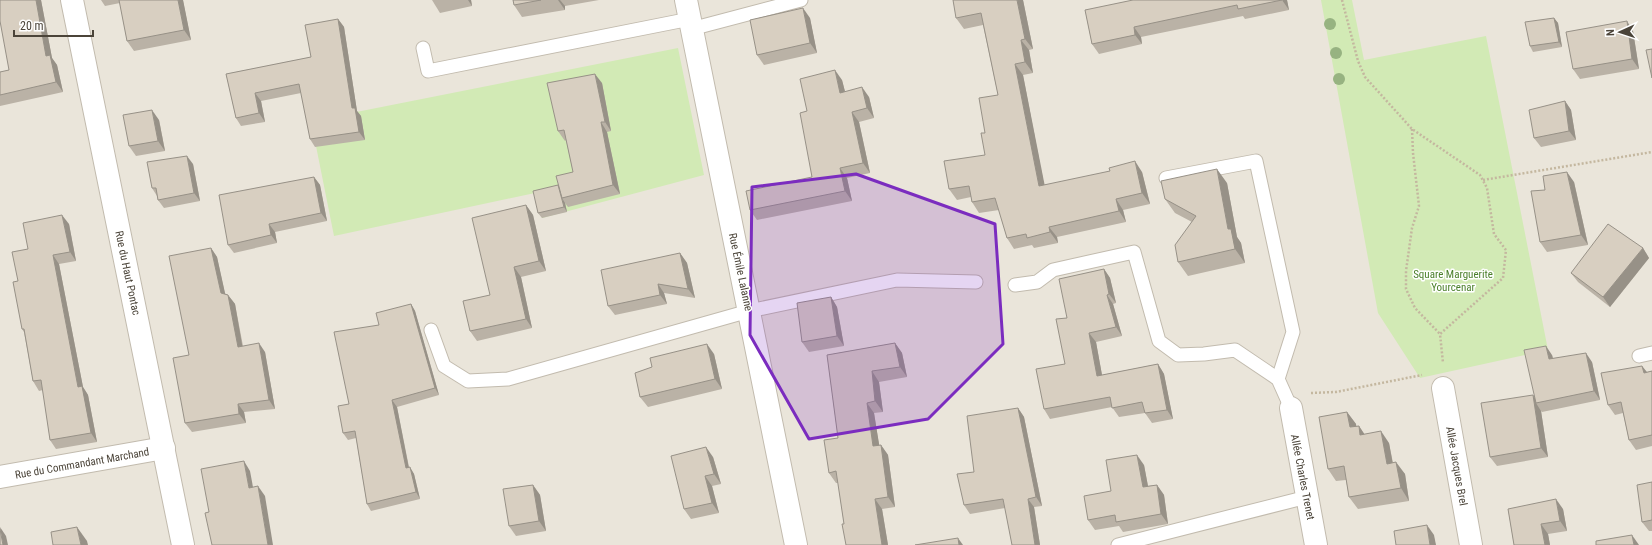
<svg xmlns="http://www.w3.org/2000/svg" width="1652" height="545" font-family="'Roboto Condensed',sans-serif">
<rect width="100%" height="100%" fill="#f6f3ec"/>
<rect fill="#eae5da" x="0" y="0" width="1652" height="545"/>
<g fill="#d2eab5">
<polygon points="1321,0 1352,0 1364,60 1486,36 1548,350 1420,378 1378,313"/>
<polygon points="678,48 704,175 542,218 535,193 334,236 311,121"/>
</g>
<g fill="none" stroke-linecap="round" stroke-linejoin="round">
<g stroke="#c2bbae" stroke-width="15">
<g id="service">
<polyline points="691,29 801,0"/>
<polyline points="423,48 428,71 690,19"/>
<polyline points="1166,178 1256,161 1293,332 1278,379"/>
<polyline points="1015,285 1037,282 1053,270 1134,252 1159,341 1178,355 1204,354 1235,350 1278,379 1291,408"/>
<polyline points="431,330 444,366 468,381 508,379 749,311 897,280 976,282"/>
<polyline points="1639,356 1652,353"/>
<polyline points="1118,545 1307,497"/>
</g>
</g>
<g stroke="#c2bbae" stroke-width="24">
<g id="minor">
<polyline points="72,0 183,545"/>
<polyline points="686,0 796,545"/>
<polyline points="1443,388 1471,545"/>
<polyline points="1291,408 1316,545"/>
<polyline points="0,477 164,448"/>
</g>
</g>
<g stroke="#c4b79f" stroke-width="2.5" stroke-dasharray="2 2" stroke-linecap="butt">
<polyline points="1342,0 1358,61 1365,77 1412,129 1480,175 1487,188 1494,234 1506,250 1503,278 1440,334 1443,363"/>
<polyline points="1412,129 1413,153 1419,206 1412,228 1406,271 1406,289 1415,308 1440,334"/>
<polyline points="1483,180 1652,152"/>
<polyline points="1311,393 1336,392 1422,375"/>
</g>
<use href="#service" stroke="#fff" stroke-width="13"/>
<use href="#minor" stroke="#fff" stroke-width="22"/>
</g>
<g fill="#97b381">
<circle cx="1330" cy="24" r="6"/>
<circle cx="1336" cy="53" r="6"/>
<circle cx="1339" cy="79" r="6"/>
</g>
<g fill="#bab2a6">
<polygon points="0,0 41,0 52,58 57,65 63,92 0,106 0,72 9,70"/>
<polygon points="101,0 183,0 191,40 134,51 127,41 120,3 105,6"/>
<polygon points="432,0 471,0 472,6 440,13"/>
<polygon points="513,0 599,0 565,6 565,10 522,17 514,5"/>
<polygon points="1023,0 1033,49 1029,50 1033,73 1023,75 1044,185 1142,172 1150,204 1123,210 1126,222 1057,237 1058,243 1034,248 1032,245 1014,249 1007,238 999,210 979,213 972,202 971,197 957,200 949,189 985,155 985,133 998,95 983,25 964,29 956,18"/>
<polygon points="1287,0 1289,10 1245,19 1243,16 1141,37 1142,44 1099,54 1092,44 1085,10"/>
<polygon points="810,18 817,53 764,65 757,55"/>
<polygon points="1554,18 1558,23 1562,47 1533,52 1530,46"/>
<polygon points="338,19 344,27 357,111 361,116 365,140 315,147 310,139 301,93 261,101 265,122 241,126 236,118 226,74 311,57"/>
<polygon points="1633,31 1639,69 1580,79 1573,69"/>
<polygon points="842,80 845,92 869,97 874,118 859,122 870,173 847,178 852,201 757,220 750,210 812,177 807,111"/>
<polygon points="602,83 611,131 607,132 620,194 568,207 565,203 567,212 542,218 538,213 558,185 573,172 566,140 565,141 558,131"/>
<polygon points="1565,101 1571,110 1576,140 1541,147 1534,138"/>
<polygon points="159,120 165,151 136,156 129,146"/>
<polygon points="193,164 200,201 164,208 158,200 157,196 152,188"/>
<polygon points="314,177 320,185 327,221 275,232 277,243 234,253 228,245"/>
<polygon points="1574,182 1588,245 1547,252 1540,242"/>
<polygon points="1227,183 1237,237 1241,243 1245,263 1188,276 1178,262 1192,222 1175,213 1165,199"/>
<polygon points="526,205 533,215 546,271 521,277 532,328 477,341 470,331 490,295"/>
<polygon points="69,224 76,261 59,264 83,387 88,395 97,442 56,449 50,440 43,390 39,391 33,381 24,332 22,329 18,281"/>
<polygon points="211,248 217,257 225,294 228,295 235,304 243,346 265,352 275,409 244,412 246,423 192,432 185,423 189,355"/>
<polygon points="1643,248 1649,258 1610,307 1578,282 1571,273"/>
<polygon points="680,253 687,263 695,298 664,293 667,304 615,315 608,306"/>
<polygon points="1104,269 1110,278 1116,303 1113,304 1122,336 1096,342 1102,375 1158,364 1164,374 1173,419 1152,423 1145,413 1119,417 1112,407 1050,419 1044,409 1065,364 1067,318"/>
<polygon points="831,297 837,307 844,346 809,352 802,342"/>
<polygon points="411,304 415,311 439,395 397,407 409,467 414,474 420,499 371,511 367,504 356,438 348,440 343,433 349,404 379,325"/>
<polygon points="895,343 902,353 907,377 879,382 883,412 874,413 879,445 881,445 888,455 895,507 882,509 888,545 846,545 844,524 838,483 836,483 829,473 838,438 827,355"/>
<polygon points="714,354 722,389 648,407 640,397"/>
<polygon points="1552,355 1553,358 1592,362 1600,400 1542,412 1541,411 1548,457 1497,466 1490,457 1533,395 1534,397"/>
<polygon points="1642,366 1647,372 1652,371 1652,446 1636,450 1629,440 1623,413 1615,415 1608,405"/>
<polygon points="1018,408 1024,417 1042,506 1034,507 1040,545 1012,545 1005,508 970,514 964,505 974,472"/>
<polygon points="1347,412 1356,424 1356,426 1359,426 1364,434 1389,443 1393,463 1405,474 1409,501 1358,509 1349,497 1346,480 1336,481 1328,469"/>
<polygon points="713,457 721,484 712,486 719,513 691,519 684,509"/>
<polygon points="1144,465 1148,486 1157,485 1164,495 1168,524 1123,532 1119,526 1095,530 1088,520 1111,491"/>
<polygon points="1652,482 1652,531 1649,531 1642,522"/>
<polygon points="533,485 540,495 546,531 516,536 509,526"/>
<polygon points="1508,509 1563,509 1567,531 1548,534 1550,545 1514,545"/>
</g>
<g fill="#979187">
<polygon points="36,0 41,0 52,58 57,65 63,92 56,82 46,56"/>
<polygon points="178,0 183,0 191,40 184,30"/>
<polygon points="468,0 471,0 472,6"/>
<polygon points="558,0 560,0 565,6 565,10"/>
<polygon points="1017,0 1023,0 1033,49 1025,39"/>
<polygon points="1282,0 1287,0 1289,10"/>
<polygon points="803,8 810,18 817,53 810,43"/>
<polygon points="1554,18 1558,23 1562,47 1559,42"/>
<polygon points="338,19 344,27 357,111 361,116 365,140 359,132 352,108"/>
<polygon points="1627,21 1633,31 1639,69 1632,59"/>
<polygon points="1134,27 1141,37 1142,44 1135,35"/>
<polygon points="1021,40 1029,50 1033,73 1025,62"/>
<polygon points="1015,64 1023,75 1047,197 1039,186"/>
<polygon points="835,70 842,80 848,103 840,93"/>
<polygon points="595,74 602,83 611,131 605,122"/>
<polygon points="862,87 869,97 874,118 867,108"/>
<polygon points="255,93 261,101 265,122 259,113"/>
<polygon points="1565,101 1571,110 1576,140 1569,131"/>
<polygon points="152,110 159,120 165,151 158,141"/>
<polygon points="852,112 859,122 870,173 863,163"/>
<polygon points="601,122 607,132 620,194 613,185"/>
<polygon points="187,156 193,164 200,201 194,193"/>
<polygon points="1135,161 1142,172 1150,204 1142,193"/>
<polygon points="840,168 847,178 852,201 845,191"/>
<polygon points="1217,169 1227,183 1237,237 1241,243 1245,263 1235,249 1228,229"/>
<polygon points="1567,172 1574,182 1588,245 1581,235"/>
<polygon points="314,177 320,185 327,221 321,213"/>
<polygon points="559,185 562,198 565,203 567,212 564,207"/>
<polygon points="1116,199 1123,210 1126,222 1119,211"/>
<polygon points="526,205 533,215 546,271 539,261"/>
<polygon points="62,215 69,224 76,261 70,252"/>
<polygon points="269,224 275,232 277,243 271,235"/>
<polygon points="1049,227 1057,237 1058,243 1050,232"/>
<polygon points="211,248 217,257 227,302 221,293"/>
<polygon points="1643,248 1649,258 1610,307 1603,297"/>
<polygon points="680,253 687,263 695,298 688,289"/>
<polygon points="53,255 59,264 83,387 88,395 97,442 91,433 78,387"/>
<polygon points="514,267 521,277 532,328 526,319"/>
<polygon points="1104,269 1110,278 1116,303 1109,294"/>
<polygon points="658,284 664,293 667,304 660,295"/>
<polygon points="228,295 235,304 244,356 238,347"/>
<polygon points="1107,295 1113,304 1122,336 1116,327"/>
<polygon points="831,297 837,307 844,346 837,336"/>
<polygon points="411,304 415,311 439,395 435,388"/>
<polygon points="1089,333 1096,342 1104,386 1097,376"/>
<polygon points="259,343 265,352 275,409 269,400"/>
<polygon points="895,343 902,353 907,377 900,367"/>
<polygon points="707,344 714,354 722,389 715,379"/>
<polygon points="1546,346 1552,355 1555,368 1549,359"/>
<polygon points="1586,353 1592,362 1600,400 1594,391"/>
<polygon points="1158,364 1164,374 1173,419 1167,410"/>
<polygon points="1642,366 1649,375 1644,373"/>
<polygon points="872,371 879,382 883,412 875,401"/>
<polygon points="1533,395 1538,403 1536,403 1541,411 1548,457 1541,448"/>
<polygon points="392,400 397,407 410,474 406,468"/>
<polygon points="867,403 874,413 881,456 873,446"/>
<polygon points="238,404 244,412 246,423 239,414"/>
<polygon points="1018,408 1024,417 1042,506 1036,497"/>
<polygon points="1347,412 1356,424 1358,440 1350,427"/>
<polygon points="1359,426 1367,438 1360,435"/>
<polygon points="1381,431 1389,443 1395,476 1387,464"/>
<polygon points="881,445 888,455 895,507 888,497"/>
<polygon points="706,447 713,457 721,484 714,474"/>
<polygon points="1137,455 1144,465 1150,497 1143,487"/>
<polygon points="244,461 250,471 255,498 249,488"/>
<polygon points="1396,462 1405,474 1409,501 1401,488"/>
<polygon points="410,467 414,474 420,499 416,492"/>
<polygon points="705,476 712,486 719,513 712,503"/>
<polygon points="533,485 540,495 546,531 539,521"/>
<polygon points="1157,485 1164,495 1168,524 1161,514"/>
<polygon points="258,486 265,496 273,545 268,545"/>
<polygon points="875,499 882,509 888,545 882,545"/>
<polygon points="1028,499 1034,507 1040,545 1035,545"/>
<polygon points="1556,499 1563,509 1567,531 1560,521"/>
<polygon points="1541,524 1548,534 1550,545 1545,545"/>
<polygon points="1427,525 1434,535 1436,545 1430,545"/>
<polygon points="0,527 6,536 8,545 3,545"/>
<polygon points="77,527 87,541 88,545 81,545"/>
<polygon points="1632,535 1639,545 1634,545"/>
<polygon points="958,538 963,545 959,545"/>
</g>
<g fill="#d8cfc1" stroke="#979187">
<polygon points="0,0 36,0 46,56 50,55 56,82 0,95 0,72 9,70 0,21"/>
<polygon points="119,0 178,0 184,30 127,41"/>
<polygon points="513,0 541,0 514,5"/>
<polygon points="953,0 1017,0 1025,39 1021,40 1025,62 1015,64 1039,186 1110,171 1109,168 1135,161 1142,193 1116,199 1119,211 1049,227 1050,232 1027,238 1026,234 1007,238 995,198 972,202 969,186 949,189 944,161 985,155 981,133 985,133 979,98 998,95 981,13 956,18"/>
<polygon points="1133,0 1282,0 1238,9 1237,5 1134,27 1135,35 1092,44 1085,10"/>
<polygon points="803,8 810,43 757,55 750,20"/>
<polygon points="1554,18 1559,42 1530,46 1525,22"/>
<polygon points="338,19 352,108 355,108 359,132 310,139 299,84 255,93 259,113 236,118 226,74 311,57 305,25"/>
<polygon points="1627,21 1632,59 1573,69 1566,32"/>
<polygon points="1652,49 1652,78 1646,50"/>
<polygon points="835,70 840,93 862,87 867,108 852,112 863,163 840,168 845,191 750,210 746,191 812,177 800,113 807,111 800,79"/>
<polygon points="595,74 605,122 601,122 613,185 562,198 556,176 573,172 564,130 558,131 547,83"/>
<polygon points="1565,101 1569,131 1534,138 1529,110"/>
<polygon points="152,110 158,141 129,146 123,115"/>
<polygon points="187,156 194,193 158,200 156,188 152,188 147,162"/>
<polygon points="1217,169 1228,229 1231,229 1235,249 1178,262 1175,245 1196,216 1165,199 1161,181"/>
<polygon points="1567,172 1581,235 1540,242 1531,191 1545,190 1543,176"/>
<polygon points="314,177 321,213 269,224 271,235 228,245 219,195"/>
<polygon points="558,185 564,207 538,213 533,191"/>
<polygon points="526,205 539,261 514,267 526,319 470,331 463,301 490,295 472,218"/>
<polygon points="62,215 70,252 53,255 78,387 82,386 91,433 50,440 41,380 33,381 24,329 22,329 13,282 18,281 12,252 28,249 23,223"/>
<polygon points="1608,224 1643,248 1603,297 1571,273"/>
<polygon points="211,248 221,293 228,295 238,347 259,343 269,400 238,404 239,414 185,423 173,358 189,355 169,256"/>
<polygon points="680,253 688,289 658,284 660,295 608,306 601,270"/>
<polygon points="1104,269 1109,294 1107,295 1116,327 1089,333 1097,376 1158,364 1167,410 1145,413 1142,402 1112,408 1110,397 1044,409 1036,369 1065,364 1056,319 1067,318 1059,279"/>
<polygon points="831,297 837,336 802,342 797,303"/>
<polygon points="411,304 435,388 392,400 406,468 410,467 416,492 367,504 355,431 343,433 338,406 349,404 334,332 379,325 376,313"/>
<polygon points="895,343 900,367 872,371 875,401 867,403 873,446 881,445 888,497 875,499 882,545 846,545 842,524 844,524 836,471 829,473 824,440 838,438 827,355"/>
<polygon points="707,344 715,379 640,397 635,373 652,367 650,358"/>
<polygon points="1546,346 1549,359 1586,353 1594,391 1536,403 1524,350"/>
<polygon points="1642,366 1644,373 1652,371 1652,435 1629,440 1621,402 1608,405 1601,373"/>
<polygon points="1533,395 1541,448 1490,457 1481,403"/>
<polygon points="1018,408 1036,497 1028,499 1035,545 1012,545 1003,499 964,505 957,474 974,472 967,416"/>
<polygon points="1347,412 1350,427 1359,426 1360,435 1381,431 1387,464 1396,462 1401,488 1349,497 1344,466 1328,469 1319,417"/>
<polygon points="706,447 714,474 705,476 712,503 684,509 671,456"/>
<polygon points="1137,455 1143,487 1157,485 1161,514 1116,522 1115,515 1088,520 1084,496 1111,491 1106,460"/>
<polygon points="244,461 249,488 258,486 268,545 212,545 205,513 209,512 201,469"/>
<polygon points="1652,482 1652,520 1642,522 1637,485"/>
<polygon points="533,485 539,521 509,526 503,489"/>
<polygon points="1556,499 1560,521 1541,524 1545,545 1514,545 1508,509"/>
<polygon points="1427,525 1430,545 1396,545 1394,531"/>
<polygon points="77,527 81,545 53,545 51,532"/>
<polygon points="0,529 3,545 0,545"/>
<polygon points="1632,535 1634,545 1596,545 1596,541"/>
<polygon points="958,538 959,545 915,545"/>
</g>
<path fill="#7b2cbf" fill-opacity="0.2" stroke="#7b2cbf" stroke-width="3" stroke-linejoin="round" d="M856,174l139,50 8,120 -75,75 -119,20 -59,-104 2,-148z"/>
<g text-anchor="middle" stroke-width="3" stroke-linejoin="round" paint-order="stroke">
<g font-size="11" fill="#4b4439" stroke="#fff">
<text transform="translate(741 272) rotate(78)" y="4">Rue Émile Lalanne</text>
<text transform="translate(128 273) rotate(78)" y="4">Rue du Haut Pontac</text>
<text transform="translate(82 463) rotate(-10)" y="4">Rue du Commandant Marchand</text>
<text transform="translate(1457 466) rotate(80)" y="4">Allée Jacques Brel</text>
<text transform="translate(1303 477) rotate(79)" y="4">Allée Charles Trenet</text>
</g>
<g font-size="11" fill="#4a7f2a" stroke="#fff">
<text x="1453" y="278">Square Marguerite<tspan x="1453" dy="13">Yourcenar</tspan></text>
</g>
</g>
<g transform="translate(1620 32) rotate(267)" stroke="#ffffff" stroke-width="3" paint-order="stroke">
<path d="M0-3L7 15L0 10L-7 15Z" fill="#4b4439"/>
<text y="-6" font-size="11" font-weight="bold" text-anchor="middle" fill="#4b4439">N</text>
</g>
<path d="M14 30v6h79v-6" fill="none" stroke="#4b4439" stroke-width="2"/>
<text x="20" y="30" font-size="12" fill="#4b4439" stroke="#ffffff" stroke-width="3" paint-order="stroke">20 m</text>
</svg>
